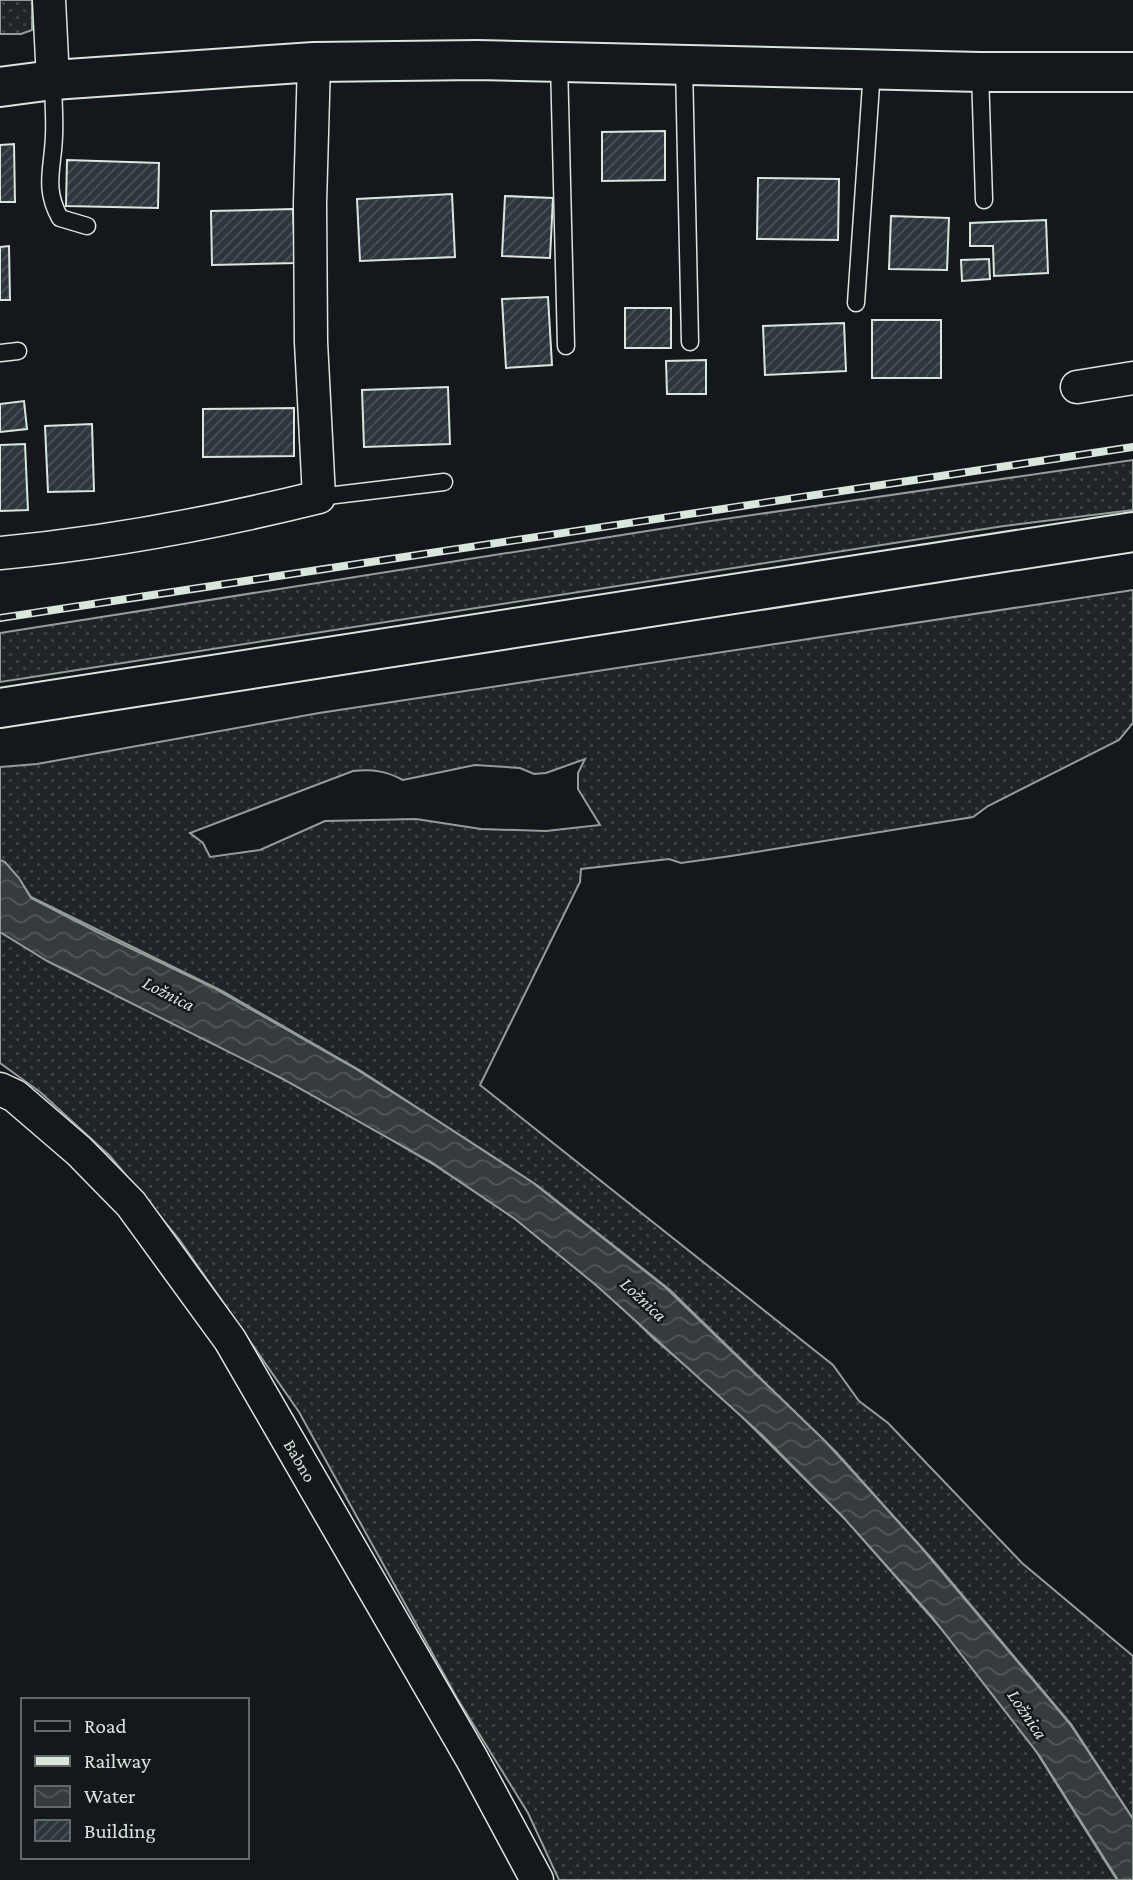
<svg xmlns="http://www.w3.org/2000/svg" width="1133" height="1880" font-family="'Crimson Pro',serif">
<defs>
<pattern id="grass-dots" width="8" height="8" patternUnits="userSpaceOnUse" patternTransform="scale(1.75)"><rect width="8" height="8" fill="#202428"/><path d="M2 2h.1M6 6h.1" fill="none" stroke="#404447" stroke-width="1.8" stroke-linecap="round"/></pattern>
<pattern id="water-waves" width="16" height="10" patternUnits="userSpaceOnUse" patternTransform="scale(1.75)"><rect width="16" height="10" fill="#363b3e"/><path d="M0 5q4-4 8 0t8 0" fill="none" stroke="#525759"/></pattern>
<pattern id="building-hatch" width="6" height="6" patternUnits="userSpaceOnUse" patternTransform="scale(1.75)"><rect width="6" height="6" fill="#2c363c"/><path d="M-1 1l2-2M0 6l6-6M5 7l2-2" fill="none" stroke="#4a5358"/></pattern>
</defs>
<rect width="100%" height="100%" fill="#14181c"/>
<g fill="url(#grass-dots)" stroke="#939e99" stroke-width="2" fill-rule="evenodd">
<polygon points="0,0 32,0 32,30 21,34 0,34"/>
<polygon points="1133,460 1133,510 1004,526 0,682 0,633 704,522"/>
<path d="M1133,590v133l-14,17 -131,66 -15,11 -242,39 -50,7 -12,-4 -88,10 -1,13 -100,203 353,280 26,36 29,22 134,140 111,93v163l-62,-95 -139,-165 -96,-107 -166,-162 -132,-104 -177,-115 -139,-80 -191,-94 -12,-18 -19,-13v-99l37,-3 282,-51zM585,759l-7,14v16l22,36 -54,6 -65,-2 -65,-10 -91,2 -65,29 -50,7 -7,-14 -13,-10 163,-62c20,-2 33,0 50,9l72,-15 45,3 14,6 12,-1z"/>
<polygon points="0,931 49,962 225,1048 332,1105 436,1166 517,1220 615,1300 652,1337 720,1395 846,1520 945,1633 1034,1748 1117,1880 559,1880 528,1813 457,1698 299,1412 179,1239 110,1156 40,1092 0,1063"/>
</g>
<polygon fill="url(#water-waves)" stroke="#939e99" stroke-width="2" points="0,860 5,862 19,878 31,898 105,936 212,987 356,1069 441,1123 532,1182 665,1287 825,1441 920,1546 1070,1724 1133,1819 1133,1880 1118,1880 1039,1755 932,1617 844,1518 762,1435 597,1286 515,1219 431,1162 281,1078 47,961 0,932"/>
<g fill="url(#building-hatch)" stroke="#d8e6dc" stroke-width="2">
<polygon points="665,131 665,180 602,181 602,132"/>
<polygon points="14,144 15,202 0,202 0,145"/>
<polygon points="67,160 159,163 158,208 66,206"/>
<polygon points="758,178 839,179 838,240 757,239"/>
<polygon points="452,194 455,257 360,261 357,199"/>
<polygon points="505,196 553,198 550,258 502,256"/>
<polygon points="293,209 295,263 212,265 211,211"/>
<polygon points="891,216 949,218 947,270 889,269"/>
<polygon points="1046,220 1048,273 994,276 993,246 970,246 970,223"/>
<polygon points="9,246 10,300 0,300 0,247"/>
<polygon points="989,259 990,279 962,281 961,260"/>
<polygon points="548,297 552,365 506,368 502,299"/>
<rect x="625" y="308" width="46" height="40"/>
<rect x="872" y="320" width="69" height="58"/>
<polygon points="844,323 846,371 765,375 763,326"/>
<polygon points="706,360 706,394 667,394 666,361"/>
<polygon points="448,387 450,444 364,447 362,390"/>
<polygon points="24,401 27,429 0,432 0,404"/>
<polygon points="294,408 294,456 203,457 203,409"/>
<polygon points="92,424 94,491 48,492 45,426"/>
<polygon points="25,444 28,510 0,511 0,445"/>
</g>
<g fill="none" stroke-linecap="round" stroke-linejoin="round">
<g stroke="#d8e6dc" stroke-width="19">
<g id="lane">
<polyline points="559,62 566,346"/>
<polyline points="684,65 690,342"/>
<polyline points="980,72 984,200"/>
<path d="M53,80c0,18 2,37 1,56 -1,32 -11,52 6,82l27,8"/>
<polyline points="856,303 872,70"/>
<polyline points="0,353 18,351"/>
<polyline points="319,497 444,482"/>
</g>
</g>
<g stroke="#d8e6dc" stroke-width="35">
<g id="street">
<polyline points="49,0 53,80"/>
<polyline points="1077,387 1133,378"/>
<path d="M0,553c107,-10 214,-30 319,-56l-8,-155 -1,-139 4,-141"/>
<path id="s1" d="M0,1089l15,7 64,55 52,53 99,136 242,419 65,121"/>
</g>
</g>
<g stroke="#d8e6dc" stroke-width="42">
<polyline id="secondary" points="0,87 53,80 314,62 478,60 980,72 1133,72"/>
</g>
<g stroke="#d8e6dc" stroke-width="42">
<polyline id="primary" points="0,708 1133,532"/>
</g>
<use href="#lane" stroke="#14181c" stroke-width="16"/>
<use href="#street" stroke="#14181c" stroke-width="32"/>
<use href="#secondary" stroke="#14181c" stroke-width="38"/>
<use href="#primary" stroke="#14181c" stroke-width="38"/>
<g stroke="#d8e6dc" stroke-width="8">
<polyline id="rail" points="0,618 1133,447"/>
</g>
<use href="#rail" stroke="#14181c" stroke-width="5" stroke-dasharray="16" stroke-linecap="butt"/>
</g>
<g text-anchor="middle" stroke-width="5" stroke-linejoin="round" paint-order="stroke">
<g font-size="18" fill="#d8e6dc" stroke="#14181c">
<text dy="6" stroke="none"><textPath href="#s1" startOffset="483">Babno</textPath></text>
</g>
<g font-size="19" font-style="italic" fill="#d8e6dc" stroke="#14181c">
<text transform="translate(169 993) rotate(27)" y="7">Ložnica</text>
<text transform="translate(644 1299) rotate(43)" y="7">Ložnica</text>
<text transform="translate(1028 1714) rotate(56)" y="7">Ložnica</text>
</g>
</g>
<rect x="21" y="1698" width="228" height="161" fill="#14181c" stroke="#626a69" stroke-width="2"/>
<rect x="35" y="1721" width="35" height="10" fill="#14181c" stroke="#626a69" stroke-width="2"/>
<text x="84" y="1733" font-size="21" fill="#d8e6dc">Road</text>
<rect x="35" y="1756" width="35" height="10" fill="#d8e6dc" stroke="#626a69" stroke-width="2"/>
<text x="84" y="1768" font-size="21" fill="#d8e6dc">Railway</text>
<rect x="35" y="1786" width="35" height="21" fill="url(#water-waves)" stroke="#626a69" stroke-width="2"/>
<text x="84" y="1803" font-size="21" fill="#d8e6dc">Water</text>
<rect x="35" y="1820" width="35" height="21" fill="url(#building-hatch)" stroke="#626a69" stroke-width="2"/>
<text x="84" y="1838" font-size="21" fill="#d8e6dc">Building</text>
</svg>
